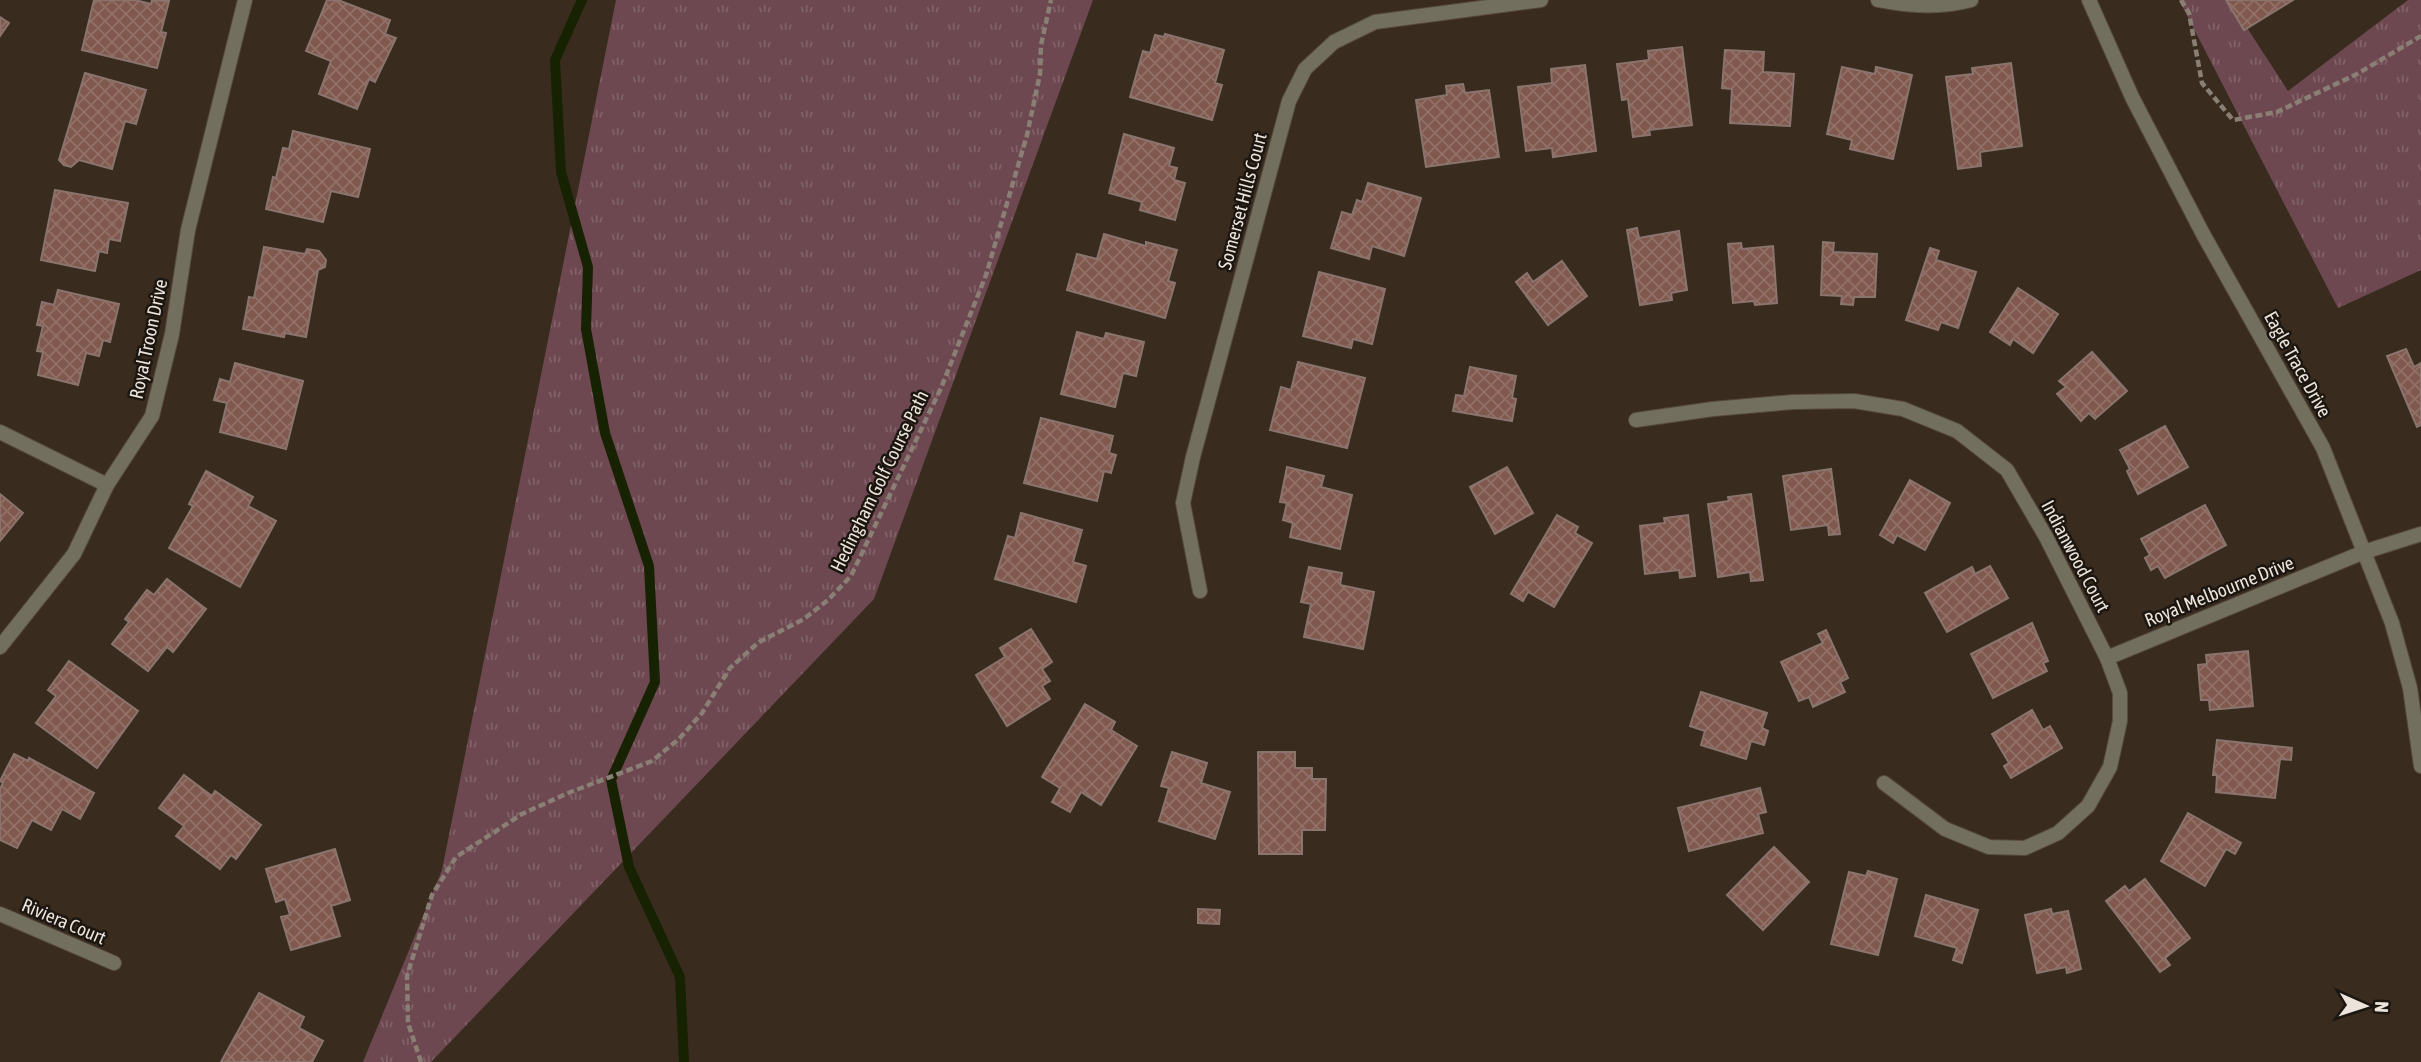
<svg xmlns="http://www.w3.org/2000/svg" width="2421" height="1062" font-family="'Asap Condensed',sans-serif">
<defs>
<pattern id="grass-tufts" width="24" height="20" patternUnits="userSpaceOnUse" patternTransform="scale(1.75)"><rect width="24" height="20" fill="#6d4851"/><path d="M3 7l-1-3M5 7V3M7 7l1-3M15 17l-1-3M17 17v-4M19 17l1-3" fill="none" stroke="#826269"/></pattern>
<pattern id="building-cross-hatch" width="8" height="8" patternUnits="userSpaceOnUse" patternTransform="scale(1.75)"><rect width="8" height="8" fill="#80584e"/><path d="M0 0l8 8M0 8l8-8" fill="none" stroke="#927067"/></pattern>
</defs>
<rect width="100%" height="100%" fill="#392c1f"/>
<g fill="url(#grass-tufts)">
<polygon points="616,0 1093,0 874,599 431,1062 363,1062 442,870"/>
<polygon points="2179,0 2229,0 2288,91 2408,0 2421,0 2421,270 2338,308"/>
</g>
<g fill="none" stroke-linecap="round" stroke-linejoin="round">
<polyline stroke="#172203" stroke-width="10" points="582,0 555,60 561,172 588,267 586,329 605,433 649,566 655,682 611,780 629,867 680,977 684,1062"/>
</g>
<g fill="url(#building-cross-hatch)" stroke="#8a746e" stroke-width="2">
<polygon points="94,0 135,0 151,4 152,0 169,1 161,32 166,33 157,68 82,50"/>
<polygon points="327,0 338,0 390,20 385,34 396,38 375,82 369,79 357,109 319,94 331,61 306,51"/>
<polygon points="2226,0 2293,0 2244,30"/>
<polygon points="0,17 9,23 0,36"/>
<polygon points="1165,34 1224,50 1215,83 1222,85 1212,120 1130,97 1143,51 1150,53 1155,35 1164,37"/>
<polygon points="1682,47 1692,125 1649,130 1650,135 1633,137 1628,99 1622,100 1617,64 1649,60 1648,51"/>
<polygon points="1725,50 1764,52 1763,72 1794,74 1790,126 1730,123 1732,89 1722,88"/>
<polygon points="2011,63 2022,146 1980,152 1981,166 1958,169 1946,77 1973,74 1972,68"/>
<polygon points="1585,65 1596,151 1553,157 1552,148 1526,151 1518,87 1552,83 1551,69"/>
<polygon points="1842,67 1875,74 1876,67 1912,75 1893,159 1850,149 1852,140 1827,134"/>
<polygon points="85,73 146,90 136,124 125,121 112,169 79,160 71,167 64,165 59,160"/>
<polygon points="1463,84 1465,93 1489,90 1499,157 1426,167 1416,100 1447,95 1446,86"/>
<polygon points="293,131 370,149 358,197 331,191 323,222 266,209 273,177 276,178 283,148 289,149"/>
<polygon points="1124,134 1174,148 1169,166 1177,168 1174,180 1185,183 1175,220 1140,210 1142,202 1109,193"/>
<polygon points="1368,183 1421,198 1404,256 1372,246 1369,259 1331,248 1342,212 1352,215 1357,200 1362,202"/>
<polygon points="55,190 128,203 120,241 109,239 107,253 99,251 95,271 41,260"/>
<polygon points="1637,228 1639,238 1679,231 1687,290 1671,293 1672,300 1640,305 1627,230"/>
<polygon points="1104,234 1146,246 1146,242 1177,250 1168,281 1175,283 1165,318 1067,290 1077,254 1097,259"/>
<polygon points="1823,242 1834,243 1833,252 1877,254 1875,297 1854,297 1853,305 1841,304 1842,296 1821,295"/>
<polygon points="1741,243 1742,249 1773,246 1777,303 1755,305 1754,301 1733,303 1728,244"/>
<polygon points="264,247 305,254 307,249 319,251 326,260 325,267 318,270 306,337 285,333 284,337 243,329 249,297 254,298"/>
<polygon points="1930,248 1939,251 1936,260 1976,272 1958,328 1941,322 1938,330 1906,320"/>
<polygon points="1562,261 1587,296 1548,325 1516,282 1527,273 1533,282"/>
<polygon points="1319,272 1385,289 1372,344 1353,339 1351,348 1303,336"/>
<polygon points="2018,288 2058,314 2033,353 2013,339 2010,345 1990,332"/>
<polygon points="58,290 119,304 110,342 103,340 99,356 86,353 78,385 38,375 43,352 37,351 43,326 37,325 42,302 54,305"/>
<polygon points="1077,332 1104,339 1106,333 1144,342 1136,376 1123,373 1115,407 1061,394"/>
<polygon points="2406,349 2414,367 2421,363 2421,425 2417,427 2387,356"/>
<polygon points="2092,352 2127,391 2095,419 2089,413 2081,421 2057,394 2066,387 2059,381"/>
<polygon points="1298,362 1365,378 1347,448 1270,430 1281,387 1291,390"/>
<polygon points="235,363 303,381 286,449 220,432 227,403 214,400 220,379 230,382"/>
<polygon points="1470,367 1516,376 1512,398 1516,399 1512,421 1453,411 1456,395 1464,396"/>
<polygon points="1041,418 1113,436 1109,453 1116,455 1111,473 1104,471 1097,501 1024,483"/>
<polygon points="2165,426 2188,467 2138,494 2127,471 2130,469 2120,450"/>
<polygon points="1287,467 1324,476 1321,487 1352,495 1340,549 1290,537 1293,523 1283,520 1287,503 1280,502"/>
<polygon points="1507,467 1533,513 1495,534 1470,487"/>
<polygon points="1831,469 1840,534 1829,535 1828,525 1791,530 1783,476"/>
<polygon points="206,471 253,497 248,506 276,521 240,587 169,548 193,506 189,504"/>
<polygon points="1910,480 1950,503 1925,550 1897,535 1893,543 1880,535"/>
<polygon points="0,494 23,513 0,541"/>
<polygon points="1751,494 1763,580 1751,581 1750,572 1718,577 1708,504 1729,501 1728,497"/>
<polygon points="2205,505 2226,545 2165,578 2158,566 2151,570 2145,558 2150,555 2141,539"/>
<polygon points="1021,513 1082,530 1073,562 1086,566 1076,602 995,579 1008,536 1015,538"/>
<polygon points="1557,515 1578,527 1575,533 1592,543 1554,607 1528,592 1523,601 1511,594"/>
<polygon points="1688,515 1695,576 1680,578 1679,570 1645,574 1640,526 1665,523 1664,518"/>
<polygon points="1990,566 2008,598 1947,632 1925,593 1972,567 1975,574"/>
<polygon points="1309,567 1342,573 1340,585 1374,592 1363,649 1304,637 1311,604 1301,602"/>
<polygon points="167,579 206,609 173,652 167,647 148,671 112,644 129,622 125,619 147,590 154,595"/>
<polygon points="2032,623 2048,661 2043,663 2047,671 1993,698 1971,654"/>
<polygon points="1031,629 1052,662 1042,669 1050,681 1042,686 1050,699 1007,726 976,675 1005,657 1000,648"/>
<polygon points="1826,630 1848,678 1840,682 1845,692 1813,707 1809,697 1799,701 1781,662 1823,643 1818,634"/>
<polygon points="2248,651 2253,706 2210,710 2209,700 2201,700 2198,665 2207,664 2206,655"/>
<polygon points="69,661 138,711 97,768 36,723 56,696 48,690"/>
<polygon points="1701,692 1767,713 1762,728 1768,731 1764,745 1751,741 1746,759 1701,745 1705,731 1690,726"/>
<polygon points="1085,704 1115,722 1111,730 1137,746 1101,805 1081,792 1070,812 1052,802 1060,788 1042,777"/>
<polygon points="2032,710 2043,730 2050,726 2062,748 2011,778 2004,766 2009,763 1992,734"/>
<polygon points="2217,740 2292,748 2291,760 2280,759 2275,798 2216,792 2217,775 2213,775"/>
<polygon points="1172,752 1207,763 1201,783 1230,792 1215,839 1159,821 1169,788 1161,786"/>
<polygon points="1258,752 1295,752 1295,768 1312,768 1312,779 1326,779 1325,830 1302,830 1302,854 1259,854"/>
<polygon points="14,754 28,761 29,758 94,793 80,819 62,809 51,830 32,820 17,848 0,840 0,789 3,783 0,781"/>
<polygon points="184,775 212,796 215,791 261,825 236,859 231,855 220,869 176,836 184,826 159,808"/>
<polygon points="1760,788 1766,812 1758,814 1763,833 1689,851 1678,808"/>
<polygon points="2188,813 2241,843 2235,854 2226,849 2205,886 2161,861"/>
<polygon points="1774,847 1809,882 1763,930 1727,895"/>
<polygon points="335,849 350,900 331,906 340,936 291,950 281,917 290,915 285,899 276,902 266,869"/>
<polygon points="1868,871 1897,879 1878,955 1831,944 1849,872 1866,876"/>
<polygon points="2145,879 2190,938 2165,958 2170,965 2160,972 2106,901 2125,886 2129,891"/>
<polygon points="1926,895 1978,910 1962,963 1953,960 1957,948 1915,936"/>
<polygon points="1198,909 1220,910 1219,924 1198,923"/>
<polygon points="2051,909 2052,914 2068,911 2081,969 2067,973 2066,967 2037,973 2025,915"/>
<polygon points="259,993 304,1017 299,1028 323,1041 312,1062 221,1062"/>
</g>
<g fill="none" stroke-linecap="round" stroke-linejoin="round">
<g stroke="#56493d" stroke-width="16">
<g id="street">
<path d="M1878,0c30,6 64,8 93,0"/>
<polyline points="2089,0 2132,97 2203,234 2323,448 2392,623 2410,688 2421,766"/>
<polyline points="1636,420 1713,409 1793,402 1854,401 1903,409 1957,431 2007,470 2046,537 2107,658 2120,693 2120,721 2110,767 2088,806 2058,833 2025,848 1989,847 1945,829 1884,783"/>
<polyline points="0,432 107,485"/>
<polyline points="1200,591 1183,503 1193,457 1289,101 1305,69 1334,42 1375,22 1541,0"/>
<polyline points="0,647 74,554 107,485 152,416 172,334 188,230 245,0"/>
<polyline points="2107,658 2364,552 2421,534"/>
<polyline points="0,914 114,963"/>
</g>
</g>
<g stroke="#8a7f74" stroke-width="4.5" stroke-dasharray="7 3.5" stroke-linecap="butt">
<polyline points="2181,0 2189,13 2202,83 2233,120 2277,112 2357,74 2421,36"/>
<polyline points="421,1062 408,1023 407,976 432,895 456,857 522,814 568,793 652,761 679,739 702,713 730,668 759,642 804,619 828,600 851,576 941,388 986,275 1027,135 1040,74 1041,45 1051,0"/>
</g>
<use href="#street" stroke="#736f5f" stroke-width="14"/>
</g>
<g text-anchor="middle" stroke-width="5" stroke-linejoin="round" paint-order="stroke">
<g font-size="19" fill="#ece3db" stroke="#1c1610">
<text transform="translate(1242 201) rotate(-75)" y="7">Somerset Hills Court</text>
<text transform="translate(148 339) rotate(-78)" y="7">Royal Troon Drive</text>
<text transform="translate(2298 364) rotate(61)" y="7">Eagle Trace Drive</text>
<text transform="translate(879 481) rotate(-64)" y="7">Hedingham Golf Course Path</text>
<text transform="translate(2076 556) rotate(62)" y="7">Indianwood Court</text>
<text transform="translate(2219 591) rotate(-22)" y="7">Royal Melbourne Drive</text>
<text transform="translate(64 921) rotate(23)" y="7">Riviera Court</text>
</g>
</g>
<g transform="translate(2365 1006) rotate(93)" stroke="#1c1610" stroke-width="5" paint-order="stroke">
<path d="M0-5L12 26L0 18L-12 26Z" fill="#ece3db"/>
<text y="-10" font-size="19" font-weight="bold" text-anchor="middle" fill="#ece3db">N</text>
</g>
</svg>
